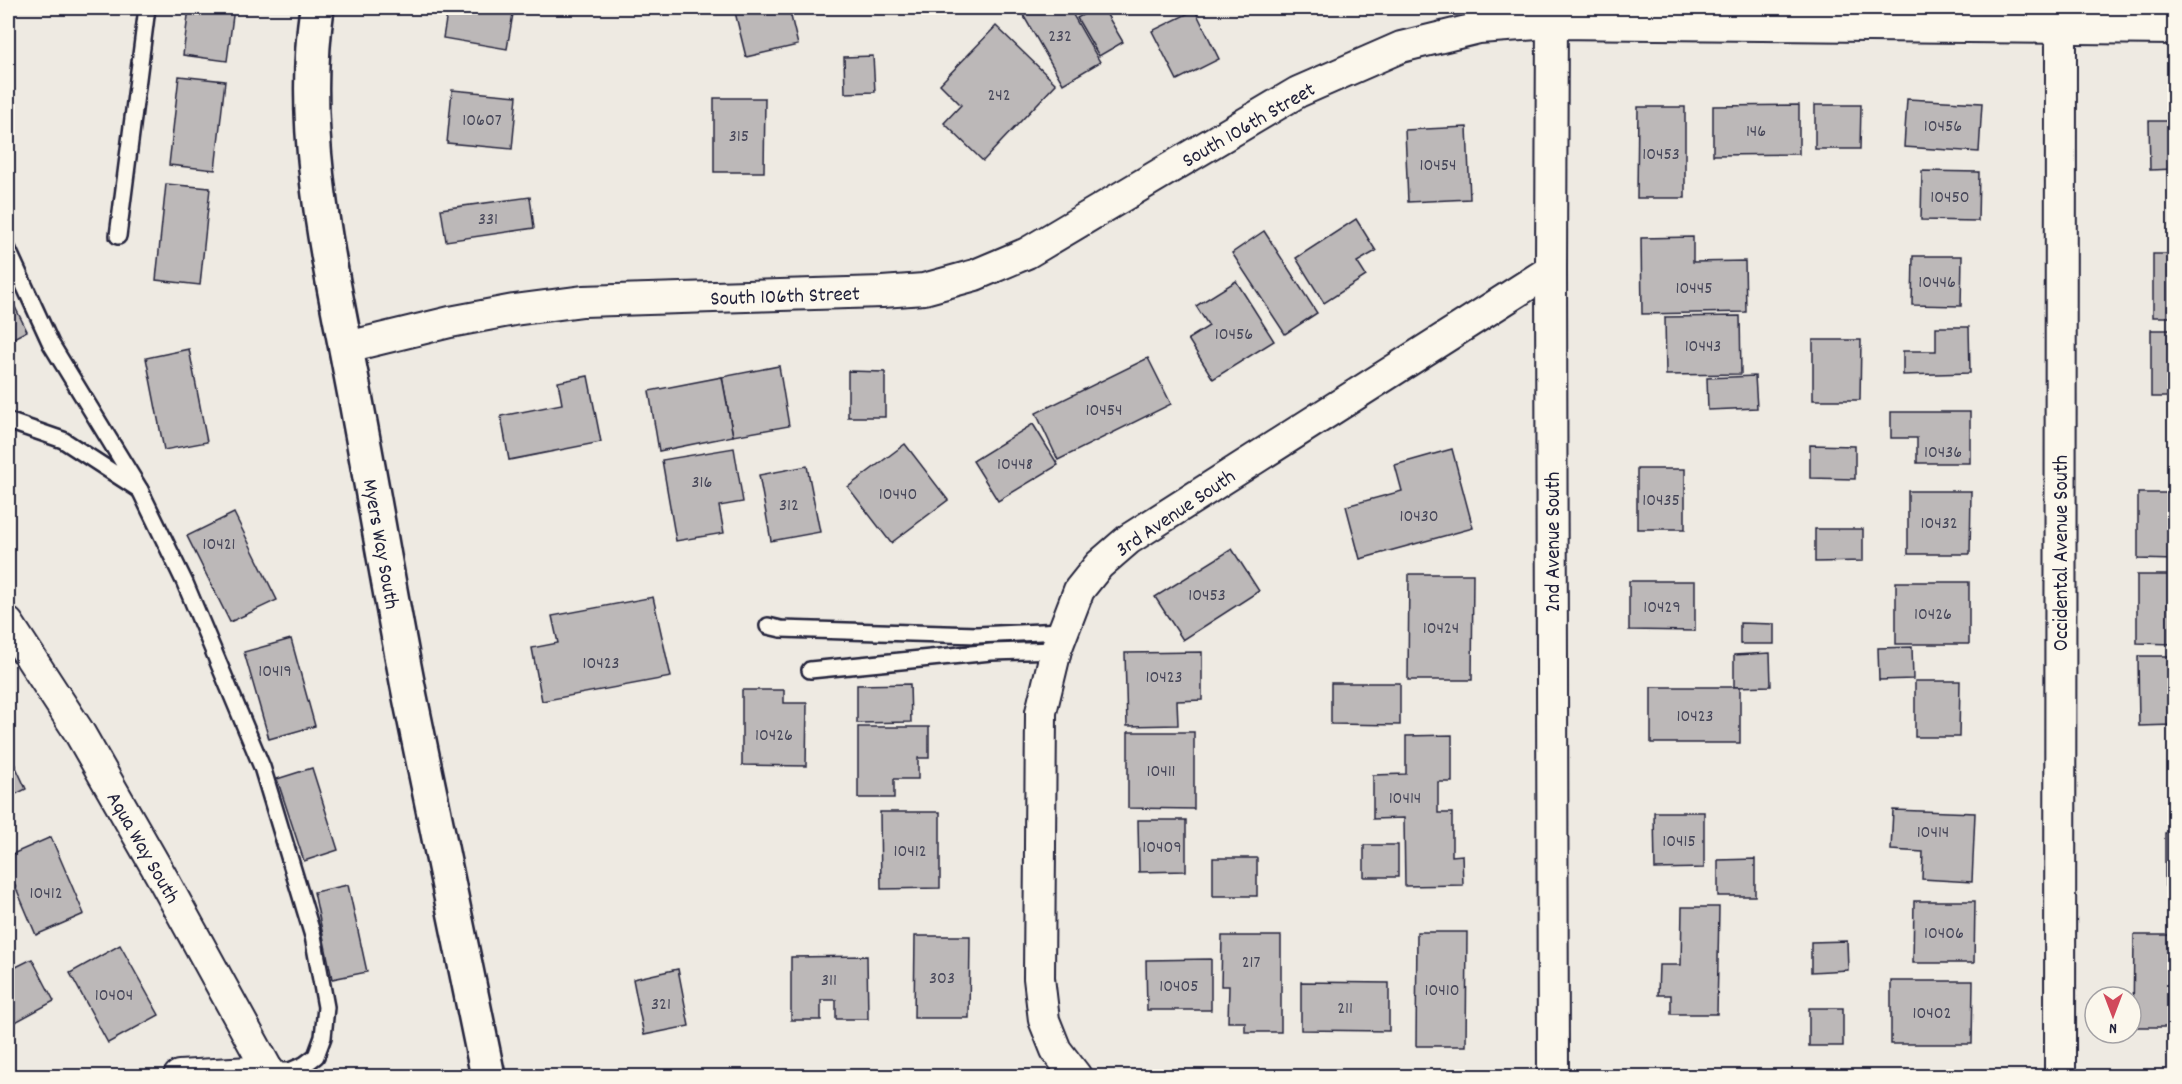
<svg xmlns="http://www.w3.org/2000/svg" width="2182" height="1084" font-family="Dekko,sans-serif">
<rect width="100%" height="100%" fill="#eeeae2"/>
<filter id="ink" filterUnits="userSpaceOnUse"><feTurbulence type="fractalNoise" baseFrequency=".0167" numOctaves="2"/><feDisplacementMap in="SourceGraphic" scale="12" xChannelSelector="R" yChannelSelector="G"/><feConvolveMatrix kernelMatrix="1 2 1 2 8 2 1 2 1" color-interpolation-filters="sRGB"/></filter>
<g filter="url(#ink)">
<g fill="#bcb8b8" stroke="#22223b" stroke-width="1.5">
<polygon points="189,8 234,8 227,61 183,55"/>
<polygon points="448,8 514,8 507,49 443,38"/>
<polygon points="734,8 789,8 798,45 746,57"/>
<polygon points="1019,8 1069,8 1100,62 1063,84"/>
<polygon points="1095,8 1103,8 1123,42 1099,56 1077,18"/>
<polygon points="1195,10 1219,59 1177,80 1152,31"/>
<polygon points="996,26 1056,84 983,161 944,123 961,105 940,84"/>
<polygon points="873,56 875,92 845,93 844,57"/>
<polygon points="179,76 225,81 215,170 169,165"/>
<polygon points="452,90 517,96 512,149 447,143"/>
<polygon points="714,98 765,98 764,172 714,172"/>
<polygon points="1907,99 1982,103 1979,152 1904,147"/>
<polygon points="1799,105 1799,154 1713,155 1713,106"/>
<polygon points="1815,105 1861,105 1860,149 1815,149"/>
<polygon points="1638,107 1685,107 1685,198 1637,198"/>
<polygon points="2149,121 2174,121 2174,169 2150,170"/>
<polygon points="1467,127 1470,199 1408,202 1405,130"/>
<polygon points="1922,171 1979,172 1978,221 1921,220"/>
<polygon points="166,184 210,188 200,285 156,280"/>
<polygon points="530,197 534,228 446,241 441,209"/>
<polygon points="1356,219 1376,251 1357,262 1366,276 1324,303 1296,258"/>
<polygon points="1264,231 1317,313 1285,334 1232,253"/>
<polygon points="1693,237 1693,262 1745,261 1746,312 1642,314 1641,238"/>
<rect x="2153" y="254" width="21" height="63"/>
<polygon points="1913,256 1962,256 1961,306 1912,305"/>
<polygon points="1236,281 1274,341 1213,379 1188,339 1209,326 1196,306"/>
<polygon points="8,293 27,331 8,341"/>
<polygon points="1740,316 1741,374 1666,375 1665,317"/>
<polygon points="1936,327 1969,327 1970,373 1903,375 1903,351 1936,351"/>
<rect x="2151" y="330" width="23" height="67"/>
<polygon points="1813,340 1861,340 1860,400 1813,400"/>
<polygon points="189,349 207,442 164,450 146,358"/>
<polygon points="1148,358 1171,404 1058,460 1036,413"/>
<polygon points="779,366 789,426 733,436 722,377"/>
<polygon points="848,371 885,372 885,417 848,417"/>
<polygon points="588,376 601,442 509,460 501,416 562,404 558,382"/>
<polygon points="1755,376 1757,408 1708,410 1707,378"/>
<polygon points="722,377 733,436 659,451 649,391"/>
<polygon points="1891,412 1970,412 1970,463 1917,463 1917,438 1891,438"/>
<polygon points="1033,424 1058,465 998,501 973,461"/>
<polygon points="905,444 948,500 891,543 848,487"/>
<polygon points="1810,445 1855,446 1855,479 1810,478"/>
<polygon points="734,448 743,502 719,506 724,533 676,541 662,460"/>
<polygon points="1452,449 1473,528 1360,559 1346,506 1402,491 1395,465"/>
<polygon points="807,466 820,532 771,541 759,475"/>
<rect x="1637" y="469" width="48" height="60"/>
<polygon points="1908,491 1971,491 1970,554 1908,554"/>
<polygon points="2138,493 2174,493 2174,560 2138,559"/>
<polygon points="234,513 277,600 230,622 187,536"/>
<polygon points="1815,529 1863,529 1863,561 1815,562"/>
<polygon points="1232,549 1259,591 1183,640 1155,597"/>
<polygon points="1409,574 1473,574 1472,680 1408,680"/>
<polygon points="2137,575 2174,575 2174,644 2137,643"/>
<polygon points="1629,581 1695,581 1695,631 1629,630"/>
<rect x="1896" y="582" width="73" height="62"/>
<polygon points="653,597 671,677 542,701 532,648 558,643 552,616"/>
<polygon points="1740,623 1774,624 1774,644 1740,644"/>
<polygon points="291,639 315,726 269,739 244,652"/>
<polygon points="1912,647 1913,679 1879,680 1878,648"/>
<polygon points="1202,652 1202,700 1177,701 1178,725 1127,726 1125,653"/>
<polygon points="1770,653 1771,686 1734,687 1734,655"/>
<polygon points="2138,656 2174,656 2174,725 2139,726"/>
<polygon points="1915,681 1960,681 1959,737 1915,737"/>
<polygon points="1331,683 1400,683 1400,725 1331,724"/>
<polygon points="910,684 911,722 857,723 857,685"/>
<rect x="1651" y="687" width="89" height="56"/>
<polygon points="742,690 784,690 784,703 807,703 806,766 742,765"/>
<polygon points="858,727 929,727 929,758 918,758 918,779 894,779 894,798 858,798"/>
<polygon points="1128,732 1194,732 1194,809 1128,808"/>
<polygon points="1452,735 1452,782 1438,782 1438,813 1452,813 1452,856 1462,855 1463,885 1405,886 1404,818 1373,819 1373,775 1406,774 1406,736"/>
<polygon points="8,750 26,789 8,798"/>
<polygon points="312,768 338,850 304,861 277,779"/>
<polygon points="1893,810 1975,813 1972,882 1922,879 1923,852 1891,850"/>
<polygon points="880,812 940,812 940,888 881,889"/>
<polygon points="1654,812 1704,812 1704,868 1655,869"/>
<polygon points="1138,820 1186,820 1186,871 1139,872"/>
<rect x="2165" y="833" width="9" height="53"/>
<polygon points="51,837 84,914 36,935 8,869 8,856"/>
<rect x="1364" y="845" width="34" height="32"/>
<rect x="1213" y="858" width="44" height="38"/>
<polygon points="1755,859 1755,896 1718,896 1718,860"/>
<polygon points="348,885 367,972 332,979 314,892"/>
<polygon points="1914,901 1975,901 1974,963 1913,963"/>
<polygon points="1682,907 1719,907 1717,1014 1671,1014 1671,995 1658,995 1659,965 1681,965"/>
<polygon points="1417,932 1467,932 1466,1046 1416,1046"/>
<polygon points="2134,935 2174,935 2174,1027 2133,1027"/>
<polygon points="915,936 970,936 969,1018 914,1018"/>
<polygon points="1222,936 1281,936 1281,1032 1245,1032 1245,1022 1228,1022 1229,986 1221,986"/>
<polygon points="1847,941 1848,970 1811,972 1811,942"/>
<polygon points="120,945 159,1015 108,1043 70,973"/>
<polygon points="867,956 868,1019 836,1019 836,1000 821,1000 821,1020 791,1020 791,957"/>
<polygon points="32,959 54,1001 10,1025 8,1020 8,971"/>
<polygon points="1211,959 1211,1010 1147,1010 1146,960"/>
<polygon points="678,969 689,1026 644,1035 633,979"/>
<polygon points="1891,981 1973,981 1972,1044 1891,1044"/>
<polygon points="1301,982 1389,983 1389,1031 1301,1030"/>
<rect x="1809" y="1008" width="34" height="38"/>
</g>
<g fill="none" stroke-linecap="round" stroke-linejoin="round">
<g stroke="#22223b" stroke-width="20">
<g id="lane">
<polyline points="118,236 147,8"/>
<polyline points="8,250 51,344 140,490 63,440 8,421"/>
<polyline points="140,490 185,583 262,767 313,936 326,1007 323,1037 316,1056 304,1065 290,1071 269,1071"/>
<polyline points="768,626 781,629 977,635 1062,631"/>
<polyline points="810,670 991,652 1056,650"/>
</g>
</g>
<g stroke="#22223b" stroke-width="34">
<g id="street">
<polyline points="1552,8 1551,270 1553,1076"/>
<polyline points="347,347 450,322 514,310 583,301 882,292 924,289 975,275 1027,253 1298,92 1401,47 1479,28 1552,23 2174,29"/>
<polyline points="8,623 79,732 163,879 271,1076"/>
<polyline points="179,1076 269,1071"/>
<polyline points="1076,1076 1056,1050 1044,1020 1039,978 1041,712 1056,650 1079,590 1099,565 1129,539 1551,270"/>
<polyline points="2060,1076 2061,29"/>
</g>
</g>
<g stroke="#22223b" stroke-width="38">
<path id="secondary" d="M317,8c-20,140 19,278 43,415 17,91 32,183 50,274 25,127 52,253 78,379"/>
</g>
<use href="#lane" stroke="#fbf7ec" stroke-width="15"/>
<use href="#street" stroke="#fbf7ec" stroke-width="30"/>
<use href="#secondary" stroke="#fbf7ec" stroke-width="33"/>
</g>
</g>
<g text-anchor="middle" stroke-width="4.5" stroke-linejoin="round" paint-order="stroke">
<g font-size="18" fill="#48485a">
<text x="1060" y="41">232</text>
<text x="999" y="100">242</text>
<text x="482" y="125">10607</text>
<text x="1943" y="131">10456</text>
<text x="1756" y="136">146</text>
<text x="739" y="141">315</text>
<text x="1661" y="159">10453</text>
<text x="1438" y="170">10454</text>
<text x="1950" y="202">10450</text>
<text x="488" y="224">331</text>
<text x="1937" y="287">10446</text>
<text x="1694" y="293">10445</text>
<text x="1234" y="339">10456</text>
<text x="1703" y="351">10443</text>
<text x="1104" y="415">10454</text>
<text x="1943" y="457">10436</text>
<text x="1015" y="469">10448</text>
<text x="702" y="487">316</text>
<text x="898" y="499">10440</text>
<text x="1661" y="505">10435</text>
<text x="789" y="510">312</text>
<text x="1419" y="521">10430</text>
<text x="1939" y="528">10432</text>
<text x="219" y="549">10421</text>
<text x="1207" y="600">10453</text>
<text x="1662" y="612">10429</text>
<text x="1933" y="619">10426</text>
<text x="1441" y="633">10424</text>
<text x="601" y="668">10423</text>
<text x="275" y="676">10419</text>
<text x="1164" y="682">10423</text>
<text x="1695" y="721">10423</text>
<text x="774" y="740">10426</text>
<text x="1161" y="776">10411</text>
<text x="1405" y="803">10414</text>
<text x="1933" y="837">10414</text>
<text x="1679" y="846">10415</text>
<text x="1162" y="852">10409</text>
<text x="910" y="856">10412</text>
<text x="46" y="898">10412</text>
<text x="1944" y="938">10406</text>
<text x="1251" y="967">217</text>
<text x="942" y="983">303</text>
<text x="829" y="985">311</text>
<text x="1179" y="991">10405</text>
<text x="1442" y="995">10410</text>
<text x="114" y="1000">10404</text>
<text x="661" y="1009">321</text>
<text x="1345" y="1013">211</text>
<text x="1932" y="1018">10402</text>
</g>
<g font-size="21" fill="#22223b" stroke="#fbf7ec">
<text transform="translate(1248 124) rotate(-30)" y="7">South 106th Street</text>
<text transform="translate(785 295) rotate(-2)" y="7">South 106th Street</text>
<text transform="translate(1175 512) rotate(-34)" y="7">3rd Avenue South</text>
<text transform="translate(1552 542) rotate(-90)" y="7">2nd Avenue South</text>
<text transform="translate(382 544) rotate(80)" y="7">Myers Way South</text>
<text transform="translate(2060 553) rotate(-90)" y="7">Occidental Avenue South</text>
<text transform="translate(144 847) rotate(60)" y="7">Aqua Way South</text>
</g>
</g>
<rect width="2182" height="1084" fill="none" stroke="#fbf7ec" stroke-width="30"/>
<rect x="15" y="15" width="2152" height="1054" fill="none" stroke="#22223b" stroke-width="2" filter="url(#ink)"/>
<g transform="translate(2113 1015) rotate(180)"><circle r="28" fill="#fbf7ec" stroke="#a4a2a5" stroke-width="1.5"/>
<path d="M0-4.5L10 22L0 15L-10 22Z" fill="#d1495b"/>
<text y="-9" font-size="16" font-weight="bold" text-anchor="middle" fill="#22223b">N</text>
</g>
</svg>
